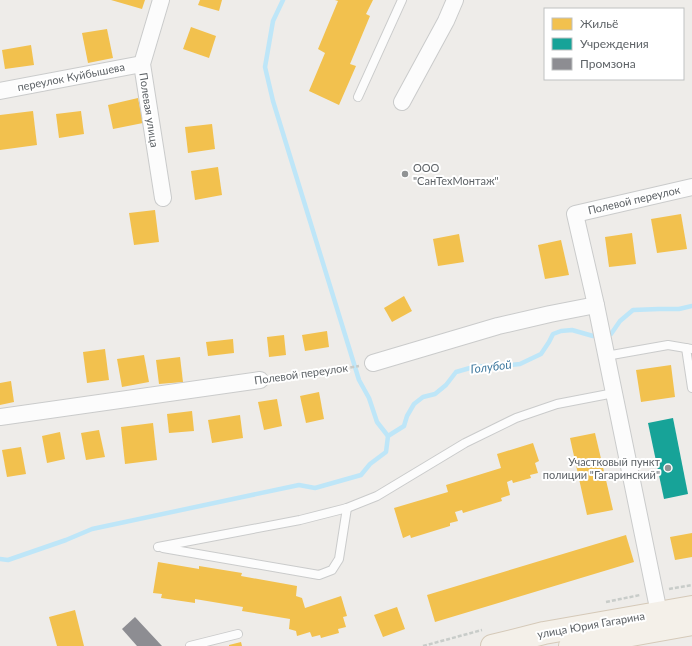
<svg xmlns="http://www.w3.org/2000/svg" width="692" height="646" font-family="Lato,sans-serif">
<rect width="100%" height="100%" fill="#eeece9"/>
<g fill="#f2c14e">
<polygon points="111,0 145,0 142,9"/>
<polygon points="200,0 222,0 219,11 198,5"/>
<polygon points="335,0 373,0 366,14 370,16 350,64 356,66 339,105 309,91 325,53 318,49 338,1"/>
<polygon points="191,27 216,36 209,58 183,49"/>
<polygon points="107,29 113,58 88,63 82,33"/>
<polygon points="31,45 34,65 5,69 2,50"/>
<polygon points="138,98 143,123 113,129 108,105"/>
<polygon points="33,111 37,145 0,150 0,115"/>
<polygon points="81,111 84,134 59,138 56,114"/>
<polygon points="212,124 215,149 188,153 185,127"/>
<polygon points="218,167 222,195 195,200 191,171"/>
<polygon points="155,210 159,242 134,245 129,213"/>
<polygon points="681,214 687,249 657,253 651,219"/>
<polygon points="632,233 636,264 609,267 605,237"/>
<polygon points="459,234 464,262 438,266 433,239"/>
<polygon points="561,240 569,275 545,279 538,245"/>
<polygon points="404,296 412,311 392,322 384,308"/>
<polygon points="327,331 329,347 305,351 302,335"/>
<polygon points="284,335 286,355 269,357 267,337"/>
<polygon points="233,339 234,353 208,356 206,342"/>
<polygon points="105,349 109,380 87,383 83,352"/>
<polygon points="144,355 149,382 122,387 117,359"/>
<polygon points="180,357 183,382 159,384 156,360"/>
<polygon points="671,365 675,397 641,402 636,370"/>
<polygon points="11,381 14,402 0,405 0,383"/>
<polygon points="319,392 324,419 306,423 300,396"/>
<polygon points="277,399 282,426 264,430 258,402"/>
<polygon points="192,411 194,431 169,433 167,414"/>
<polygon points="240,415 243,438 212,443 208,420"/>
<polygon points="153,423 157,460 125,464 121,427"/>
<polygon points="99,430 105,457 86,460 81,433"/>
<polygon points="60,432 65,459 47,463 42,436"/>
<polygon points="595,433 613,510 587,515 570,438"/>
<polygon points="533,443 539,461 535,463 538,473 530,475 531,478 513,483 512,480 507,482 510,495 501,498 502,501 463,513 462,510 455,512 458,521 450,523 450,526 411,538 410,535 403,538 394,508 448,492 446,485 501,468 497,454"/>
<polygon points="21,447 26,474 7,477 2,450"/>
<polygon points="692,533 692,557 675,560 670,537"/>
<polygon points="626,535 634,562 435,622 427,595"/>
<polygon points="158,562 199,569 199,566 242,573 241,576 297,586 296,596 302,598 305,608 341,596 347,616 343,617 346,627 338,629 339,633 321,638 320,635 312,637 310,632 297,636 296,631 289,629 290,619 242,611 243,607 195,599 195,603 161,598 162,594 153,593"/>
<polygon points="397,607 405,629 383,637 374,615"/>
<polygon points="75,610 84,646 57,646 49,617"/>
<polygon points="241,642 242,646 229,646 229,645"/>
</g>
<polygon fill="#17a398" points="673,418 688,494 664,499 648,423"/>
<polygon fill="#8d8d92" points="135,617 162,646 137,646 122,629"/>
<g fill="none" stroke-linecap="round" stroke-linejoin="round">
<g stroke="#bee6f8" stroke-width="4.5">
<polyline points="388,436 404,426 407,416 414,404 423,397 435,394 446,385 456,372 470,368 484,366 499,366 520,364 541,354 549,342 553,334 561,331 572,330 593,336 611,334 620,321 633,310 659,309 679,309 692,306"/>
<polyline points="0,559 8,560 66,540 92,529 299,485 315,488 361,475 370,464 386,452 388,436 377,422 369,398 359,380 273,101 265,67 273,21 283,0"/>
</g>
<g stroke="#cacbcb" stroke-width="10">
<g id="lane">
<polyline points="358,97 402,0"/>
<polyline points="686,348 692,388"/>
<polyline points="606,356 668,345 692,349"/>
<polyline points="158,547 300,520 347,508 377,496 465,443 516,418 557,404 614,393"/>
<polyline points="163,548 319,575 332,570 339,559 347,508"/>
<polyline points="190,646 238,634"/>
</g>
</g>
<g stroke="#cacbcb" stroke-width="18">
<g id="street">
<polyline points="161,0 142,64 163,198"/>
<polyline points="0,91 142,64"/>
<polyline points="402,102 446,21 455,0"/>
<polyline points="373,363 498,326 550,314 596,305"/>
<polyline points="0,417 260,380"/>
<polyline points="659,613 596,305 575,214 692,187"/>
</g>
</g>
<g stroke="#d5c9b8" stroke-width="24">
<g id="primary">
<polyline points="492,646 544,633 692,607"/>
<polyline points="570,646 692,624"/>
</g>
</g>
<g stroke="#c8ccc9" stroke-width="2.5" stroke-dasharray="4 2" stroke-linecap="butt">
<polyline points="273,378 335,370 359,366"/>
<polyline points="669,589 692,585"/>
<polyline points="606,602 640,595"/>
<polyline points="423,646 482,630"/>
</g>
<use href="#lane" stroke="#fcfcfc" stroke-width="8"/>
<use href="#street" stroke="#fcfcfc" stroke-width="16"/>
<use href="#primary" stroke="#f4f0e9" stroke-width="22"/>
</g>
<g fill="#909394" stroke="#fff" stroke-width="1.5">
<circle cx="405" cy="174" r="4"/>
<circle cx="668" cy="468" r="4"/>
</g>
<g text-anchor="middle" stroke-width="4" stroke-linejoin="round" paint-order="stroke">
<g font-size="11" fill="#5e6367" stroke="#fff">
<text transform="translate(71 77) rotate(-11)" y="4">переулок Куйбышева</text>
<text transform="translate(149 110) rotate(81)" y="4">Полевая улица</text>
<text transform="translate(634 200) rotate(-13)" y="4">Полевой переулок</text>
<text transform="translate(301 374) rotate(-8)" y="4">Полевой переулок</text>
<text transform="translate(591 625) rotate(-10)" y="4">улица Юрия Гагарина</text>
</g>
<g font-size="11" fill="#5e6367" stroke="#fff" text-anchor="start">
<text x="413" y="172">ООО<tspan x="413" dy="13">"СанТехМонтаж"</tspan></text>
<text x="660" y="466" text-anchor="end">Участковый пункт<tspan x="660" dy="13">полиции "Гагаринский"</tspan></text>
</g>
<g font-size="12" font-style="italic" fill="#3f799f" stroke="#fff">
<text transform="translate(491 367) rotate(-7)" y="4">Голубой</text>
</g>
</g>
<rect x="544" y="8" width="140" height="72" fill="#ffffff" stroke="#bfc1c2"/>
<rect x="552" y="18" width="20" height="12" fill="#f2c14e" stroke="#bfc1c2"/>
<text x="580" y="28" font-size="12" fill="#5e6367">Жильё</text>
<rect x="552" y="38" width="20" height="12" fill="#17a398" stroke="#bfc1c2"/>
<text x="580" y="48" font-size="12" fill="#5e6367">Учреждения</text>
<rect x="552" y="58" width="20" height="12" fill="#8d8d92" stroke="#bfc1c2"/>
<text x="580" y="68" font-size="12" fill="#5e6367">Промзона</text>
</svg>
